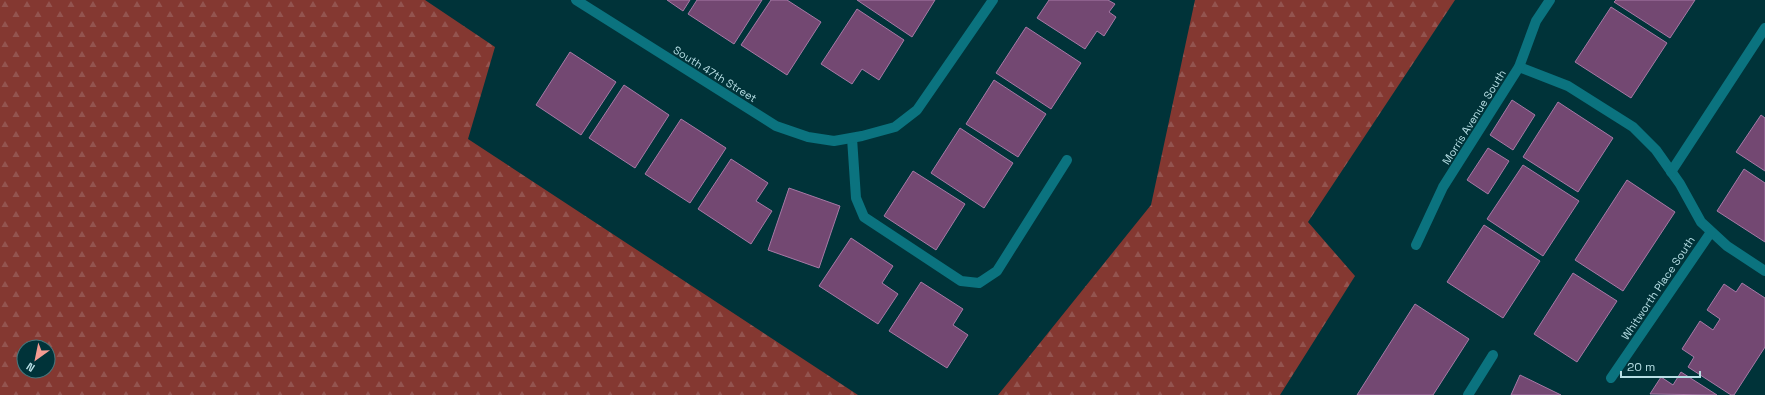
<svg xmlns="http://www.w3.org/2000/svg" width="1765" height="395" font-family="'Space Grotesk',sans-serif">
<defs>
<pattern id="forest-firs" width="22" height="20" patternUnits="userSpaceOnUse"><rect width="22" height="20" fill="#843831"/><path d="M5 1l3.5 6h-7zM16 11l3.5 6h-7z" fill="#93544f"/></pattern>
</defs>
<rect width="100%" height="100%" fill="#003339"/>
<g fill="url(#forest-firs)" fill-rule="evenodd">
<path d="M0,0h425l70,47 -27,92 390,256h-858zM24,347h24v24h-24z"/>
<polygon points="1195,0 1455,0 1308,222 1355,276 1280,395 998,395 1151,205"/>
</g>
<g fill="#734872" stroke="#a779a6">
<polygon points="667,0 690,0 683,11"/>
<polygon points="697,0 762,0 734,44 688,14"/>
<polygon points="771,0 787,0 821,22 787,75 741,45"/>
<polygon points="857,0 935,0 912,37"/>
<polygon points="1049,0 1108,0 1115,4 1109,12 1116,17 1104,36 1097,31 1085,49 1037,18"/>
<polygon points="1616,0 1695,0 1670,38 1614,2"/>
<polygon points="1611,7 1667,43 1631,98 1575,62"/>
<polygon points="857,9 904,40 879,80 862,69 852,84 821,64"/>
<polygon points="1026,27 1081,63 1051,109 996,73"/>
<polygon points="570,52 616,82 581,135 536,105"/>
<polygon points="994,80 1046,114 1018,157 966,124"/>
<polygon points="624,85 669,115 635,168 589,138"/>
<polygon points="1512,100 1535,115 1513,150 1490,135"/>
<polygon points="1558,102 1613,138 1578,192 1523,157"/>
<polygon points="1761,115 1765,118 1765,171 1736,152"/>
<polygon points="681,119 726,148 690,203 645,174"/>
<polygon points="960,128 1013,163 984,208 931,173"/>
<polygon points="1488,148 1509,161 1488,194 1467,180"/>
<polygon points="731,159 768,183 756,201 772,211 751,244 698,209"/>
<polygon points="1523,165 1579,201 1543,256 1487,219"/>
<polygon points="1744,169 1765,183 1765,242 1717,211"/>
<polygon points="913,171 965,204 936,250 884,216"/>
<polygon points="1627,180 1675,212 1623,291 1575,260"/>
<polygon points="789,188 840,206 819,268 768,250"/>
<polygon points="1484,225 1540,261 1503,318 1447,282"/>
<polygon points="851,238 893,266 882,283 898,294 878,324 819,286"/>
<polygon points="1573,273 1617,301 1577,362 1534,334"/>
<polygon points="921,282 963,309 953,325 968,335 947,368 889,331"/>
<polygon points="1742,283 1765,298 1765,347 1734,395 1731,395 1688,367 1694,357 1682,349 1700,321 1713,330 1720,319 1707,310 1724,284 1736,292"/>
<polygon points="1415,304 1469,339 1433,395 1357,395"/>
<polygon points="1681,372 1717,395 1650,394 1661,377 1673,385"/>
<polygon points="1520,375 1561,395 1511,395"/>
</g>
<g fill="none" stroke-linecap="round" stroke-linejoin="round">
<g stroke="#0b737f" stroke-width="10">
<polyline points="852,138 856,198 864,217 961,281 979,283 997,271 1067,160"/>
<polyline points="1468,395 1493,355"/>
</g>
<g stroke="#0b737f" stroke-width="10">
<polyline points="576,0 776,126 808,137 834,141 862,136 895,127 917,110 993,0"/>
<polyline points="1519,67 1568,86 1633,127 1656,150 1680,184 1701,222 1727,246 1765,271"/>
<polyline points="1671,172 1765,28"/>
<polyline points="1416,245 1443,187 1519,67 1536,21 1550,0"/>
<polyline points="1611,378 1711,232"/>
</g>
</g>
<g text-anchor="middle" stroke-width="3" stroke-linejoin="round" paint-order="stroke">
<g font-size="11" fill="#b7dfe5" stroke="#003339">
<text transform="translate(715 74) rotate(32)" y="4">South 47th Street</text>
<text transform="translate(1474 117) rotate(-58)" y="4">Morris Avenue South</text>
<text transform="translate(1658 288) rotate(-56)" y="4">Whitworth Place South</text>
</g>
</g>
<g transform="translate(36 359) rotate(213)"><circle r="19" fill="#003339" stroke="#49787e"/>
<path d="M0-3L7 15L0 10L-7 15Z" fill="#f59c92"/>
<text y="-6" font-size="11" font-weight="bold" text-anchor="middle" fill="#b7dfe5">N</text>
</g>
<path d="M1621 371v6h79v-6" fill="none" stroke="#b7dfe5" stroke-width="2"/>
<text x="1627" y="371" font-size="12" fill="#b7dfe5" stroke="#003339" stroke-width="3" paint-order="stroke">20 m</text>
</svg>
